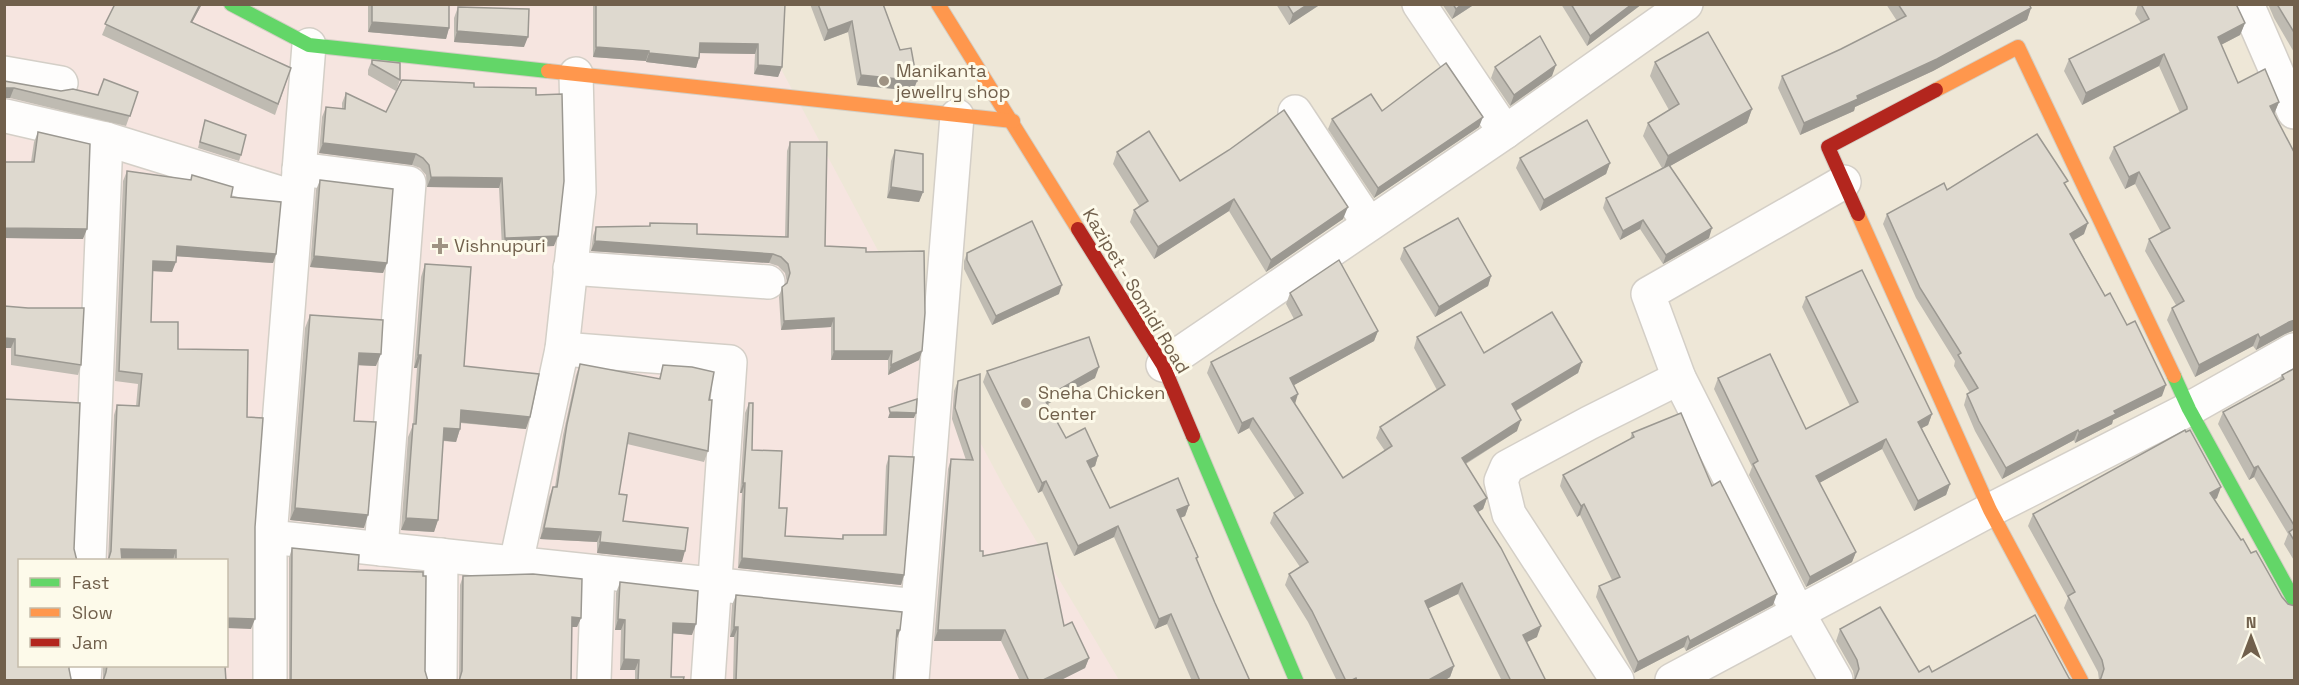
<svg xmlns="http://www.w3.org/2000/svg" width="2299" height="685" font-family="'Space Grotesk',sans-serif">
<rect width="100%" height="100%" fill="#f5f2e9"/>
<path fill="#eee7d7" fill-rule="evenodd" d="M4,5h2290v675h-2289zM20,560h206v106h-206z"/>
<path fill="#f6e5e0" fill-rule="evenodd" d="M4,5h743l257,482 115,193h-1114zM20,560h206v106h-206z"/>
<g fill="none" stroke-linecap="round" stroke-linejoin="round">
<g stroke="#d4cfc7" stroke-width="36">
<g id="street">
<polyline points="1419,4 1505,132"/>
<polyline points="2247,4 2294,112"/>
<polyline points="4,73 61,83"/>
<polyline points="1295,112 1369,224"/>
<polyline points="6,116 106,139 296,198"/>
<polyline points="299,169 409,183 381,549"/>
<polyline points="570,268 768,282"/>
<polyline points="562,349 730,362 708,680"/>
<polyline points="1163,365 1505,132 1686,4"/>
<polyline points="270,537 917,606"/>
<polyline points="89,560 106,139"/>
<polyline points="516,563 562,349 579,192 576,74"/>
<polyline points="84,680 85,666"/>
<polyline points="270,680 270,537 309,45"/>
<polyline points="440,680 441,555"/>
<polyline points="594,680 598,572"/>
<polyline points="912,680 957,116"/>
<polyline points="1617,680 1509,514 1501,481 1507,467 1589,423 1679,378"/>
<polyline points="1672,680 1990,510 2189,409 2294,350"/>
<polyline points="1836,680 1798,613 1679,378 1648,294 1844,182"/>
</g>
</g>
<g stroke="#d3cec4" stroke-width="16">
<g id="fast">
<polyline points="231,4 309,45 548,71"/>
<polyline points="2174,376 2189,409 2294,600"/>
<polyline points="1193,436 1296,680"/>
</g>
</g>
<g stroke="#d3cec4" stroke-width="16">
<g id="slow">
<polyline points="938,4 1078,229"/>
<polyline points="548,71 1013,121"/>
<polyline points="1936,90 2018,47 2174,376"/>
<polyline points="1858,214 1990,510 2081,680"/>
</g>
</g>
<g stroke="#d3cec4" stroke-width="16">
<g id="jam">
<polyline points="1858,214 1828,147 1936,90"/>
<polyline points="1078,229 1163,365 1193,436"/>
</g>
</g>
<use href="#street" stroke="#fefdfc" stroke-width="33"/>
<use href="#fast" stroke="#63d668" stroke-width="14"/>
<use href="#slow" stroke="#ff974d" stroke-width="14"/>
<use href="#jam" stroke="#b3261e" stroke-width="14"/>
</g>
<g fill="#bfbbb2">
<polygon points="115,4 202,4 192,22 291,68 275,115 102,35"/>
<polygon points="368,4 449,4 449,28 446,39 368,32"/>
<polygon points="593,4 785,4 782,67 778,77 754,74 755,54 699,53 699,58 696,68 646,62 646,61 593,57"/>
<polygon points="810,4 883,4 900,50 917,81 913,91 857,85 848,32 824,41"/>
<polygon points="1276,4 1321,4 1289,25"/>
<polygon points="1442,4 1475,4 1452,19"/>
<polygon points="1561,4 1642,4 1587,46"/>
<polygon points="1886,4 2029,4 2031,8 2027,20 1933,71 1855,107 1854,111 1800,135 1778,88 1782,76 1841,49 1897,21"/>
<polygon points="2138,4 2236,4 2245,23 2240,35 2221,45 2238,83 2279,102 2274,114 2295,154 2295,330 2285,334 2256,350 2253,346 2195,377 2167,320 2172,308 2176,305 2145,251 2149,239 2161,232 2135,184 2125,189 2109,158 2114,147 2180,113 2159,66 2082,105 2064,71 2069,59 2141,23 2135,14"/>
<polygon points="2268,4 2295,4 2295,54 2274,18"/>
<polygon points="458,7 524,47 454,42 454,18"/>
<polygon points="372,60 400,80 396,91 368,75 368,70"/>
<polygon points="1655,62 1752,109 1747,123 1670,166 1709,238 1663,264 1640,229 1620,240 1603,208 1606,198 1662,168 1643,136 1648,123 1669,110 1650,76"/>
<polygon points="1495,67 1552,76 1510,106 1491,78"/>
<polygon points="4,81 61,91 98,95 138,92 126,126 10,98"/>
<polygon points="474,87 536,95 554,246 502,248 499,188 427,187 426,175 420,168 412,165 319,153 322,117 326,107 342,109 342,103 346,93 386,112"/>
<polygon points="1382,111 1479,127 1374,198 1328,129 1332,119"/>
<polygon points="205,120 241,155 239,161 198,148"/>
<polygon points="38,132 83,239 4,238 4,162 31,162 34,142"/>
<polygon points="790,142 825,246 866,252 922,351 919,360 888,375 888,360 831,360 831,327 781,330 779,297 782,287 787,283 785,273 778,266 769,263 591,251 593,236 596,227 649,226 650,223 697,234 785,237 787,151"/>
<polygon points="895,150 923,192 919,202 887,198 891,161"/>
<polygon points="1117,152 1180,181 1343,219 1266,272 1229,211 1154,259 1130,222 1134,210 1140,207 1113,164"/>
<polygon points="1520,158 1610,163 1606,174 1540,211 1516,168"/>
<polygon points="127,171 191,180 192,175 231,197 276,254 273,263 176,256 172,272 153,271 151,322 247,417 255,527 251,629 226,561 173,561 122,559 108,561 114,415 117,405 136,406 138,384 115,381 123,181"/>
<polygon points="320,180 387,263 383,273 310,267 316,190"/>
<polygon points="2066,186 2084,234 2074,240 2162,396 2113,420 2112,424 2075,443 2074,440 2002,479 1975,431 1964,405 1967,394 1970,393 1954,366 1955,361 1916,298 1883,224 1887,214 1947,190"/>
<polygon points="1404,248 1491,276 1488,286 1435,317 1400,259"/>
<polygon points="967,253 1059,294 992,325 964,269 964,261"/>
<polygon points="425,264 464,366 526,429 460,423 460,429 456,442 443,441 438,520 434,532 401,530 408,437 413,425 417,368 414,368 421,277"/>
<polygon points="1290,293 1378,331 1374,341 1294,385 1295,404 1343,478 1385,451 1376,438 1380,427 1437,390 1414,348 1417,337 1484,353 1582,362 1578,373 1516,411 1517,431 1466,464 1487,498 1483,509 1478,512 1537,637 1527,642 1546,681 1502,681 1458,594 1428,608 1454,666 1450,677 1444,681 1337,681 1308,622 1285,585 1289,574 1300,567 1270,523 1274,513 1295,498 1249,428 1238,434 1207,373 1211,362 1294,319 1286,304"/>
<polygon points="1806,297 1932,414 1928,425 1922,428 1950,484 1946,495 1914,511 1882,449 1819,483 1856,552 1852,562 1806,587 1749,475 1752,467 1714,389 1718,378 1806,429 1850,406 1802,307"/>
<polygon points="4,306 81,365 78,375 11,365 11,348 4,348"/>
<polygon points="310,315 376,366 358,365 354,421 364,528 290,520 305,328"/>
<polygon points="580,364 659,379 663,365 709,400 708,451 704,462 627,444 619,494 623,521 682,562 597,553 597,542 540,539 549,497 553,487 555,487 563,435 576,375"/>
<polygon points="2295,368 2295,562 2284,544 2288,534 2254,477 2249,480 2218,424 2223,412 2279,381 2282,375"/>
<polygon points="987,371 1095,378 1048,404 1066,438 1098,456 1095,466 1090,468 1110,508 1189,505 1185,516 1180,518 1198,557 1197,560 1215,603 1250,681 1192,681 1167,624 1155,629 1114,537 1074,556 1042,491 1038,493 983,382"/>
<polygon points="980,374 980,551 983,556 1064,626 1089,658 1085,668 1059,681 1020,681 1001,641 934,641 948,469 951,459 966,460 952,419 954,391 958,381"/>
<polygon points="749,403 752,450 779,508 785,536 842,539 843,535 883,535 886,466 889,456 904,575 901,585 738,568 742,493 740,493 745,413"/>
<polygon points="1632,433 1712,486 1773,605 1686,651 1684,647 1634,673 1596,597 1599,586 1612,580 1580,515 1577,517 1560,486 1563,475 1630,439"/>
<polygon points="2217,498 2215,500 2241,540 2099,680 2098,672 2064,608 2068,598 2028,526 2033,514"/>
<polygon points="292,548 358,570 425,671 428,681 289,681 289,558"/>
<polygon points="463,576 581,618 577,627 572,627 459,681 460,585"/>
<polygon points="620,582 692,635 672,633 671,677 683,681 635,681 635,670 620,670 621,630 615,630 616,593"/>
<polygon points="736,595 900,630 896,641 893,681 733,681 734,637 730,637 732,605"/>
<polygon points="1840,629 1919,672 1932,672 2069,678 2072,681 1855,681 1853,671 1836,641"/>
<polygon points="103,666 225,666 103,681"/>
</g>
<g fill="#9b9891">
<polygon points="200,4 202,4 187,32 191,22"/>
<polygon points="1308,4 1321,4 1289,25 1293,14"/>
<polygon points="1462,4 1475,4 1452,19 1456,9"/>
<polygon points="1632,4 1642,4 1587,46 1590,36"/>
<polygon points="2031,8 2027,20 1933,71 1855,107 1854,111 1800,135 1804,123"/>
<polygon points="852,21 848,32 824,41 828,30"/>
<polygon points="372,22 449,28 446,39 368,32"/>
<polygon points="2245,23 2240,35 2213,49 2218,37"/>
<polygon points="457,31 528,37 524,47 454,42"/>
<polygon points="700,43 758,44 755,54 696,53"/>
<polygon points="596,47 649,51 646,61 593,57"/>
<polygon points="649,53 699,58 696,68 646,62"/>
<polygon points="2164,54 2159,66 2082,105 2086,93"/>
<polygon points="758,65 782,67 778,77 754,74"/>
<polygon points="1556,65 1552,76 1510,106 1514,95"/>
<polygon points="861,75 917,81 913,91 857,85"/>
<polygon points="4,88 14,88 10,98 4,98"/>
<polygon points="2279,102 2274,114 2266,118 2270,106"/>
<polygon points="1752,109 1747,123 1663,170 1668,156"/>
<polygon points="1483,117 1479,127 1374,198 1378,188"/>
<polygon points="323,143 416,154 412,165 319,153"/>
<polygon points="1610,163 1606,174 1540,211 1544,200"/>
<polygon points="2139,172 2135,184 2125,189 2129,177"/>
<polygon points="431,177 502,178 499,188 427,187"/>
<polygon points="891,187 923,192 919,202 887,198"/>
<polygon points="1234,199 1229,211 1154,259 1158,247"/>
<polygon points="1348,207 1343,219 1266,272 1271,260"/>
<polygon points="1643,220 1640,229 1620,240 1623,231"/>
<polygon points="2088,223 2084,234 2067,244 2070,234"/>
<polygon points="4,228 87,229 83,239 4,238"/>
<polygon points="1712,228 1709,238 1663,264 1666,255"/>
<polygon points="558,236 554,246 502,248 505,238"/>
<polygon points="595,241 773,254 769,263 591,251"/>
<polygon points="177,246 276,254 273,263 173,256"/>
<polygon points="314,256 387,263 383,273 310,267"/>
<polygon points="153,261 176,262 172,272 150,271"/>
<polygon points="1491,276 1488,286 1435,317 1439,307"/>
<polygon points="1062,285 1059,294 992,325 996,316"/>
<polygon points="834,318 831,327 781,330 784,321"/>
<polygon points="2295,320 2295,330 2285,334 2256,350 2260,338 2289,322"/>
<polygon points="1378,331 1374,341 1287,389 1290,378"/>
<polygon points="2258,334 2253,346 2195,377 2199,365"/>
<polygon points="4,338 15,339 11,348 4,348"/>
<polygon points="834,351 892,351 888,360 831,360"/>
<polygon points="922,351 919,360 888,375 891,365"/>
<polygon points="359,353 381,354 376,366 354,365"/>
<polygon points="418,355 421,355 417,368 414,368"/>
<polygon points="1582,362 1578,373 1508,415 1512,404"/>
<polygon points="1099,367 1095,378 1040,408 1044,398"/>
<polygon points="2166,385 2162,396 2113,420 2112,424 2075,443 2079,432 2114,411"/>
<polygon points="1298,394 1295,404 1291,398"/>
<polygon points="461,410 530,417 526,429 457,422"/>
<polygon points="890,412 916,413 914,418 888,418"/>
<polygon points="1932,414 1928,425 1914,432 1918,422"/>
<polygon points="1253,418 1249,428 1238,434 1242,423"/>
<polygon points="1521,420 1517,431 1458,468 1462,458"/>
<polygon points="444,428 460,429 456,442 439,440"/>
<polygon points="2078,430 2074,440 2002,479 2006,468"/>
<polygon points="1886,439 1882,449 1812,487 1816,476"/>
<polygon points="1098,456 1095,466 1083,472 1087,461"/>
<polygon points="2258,466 2254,477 2249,480 2254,468"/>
<polygon points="1046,481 1042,491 1038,493 1042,483"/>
<polygon points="743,483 745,483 742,493 740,493"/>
<polygon points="1950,484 1946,495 1914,511 1918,501"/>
<polygon points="2221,487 2217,498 2206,504 2210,493"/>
<polygon points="1487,498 1483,509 1470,517 1474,506"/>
<polygon points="1584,504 1580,515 1577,517 1581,506"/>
<polygon points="1189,505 1185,516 1173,521 1177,510"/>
<polygon points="295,508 368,515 364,528 290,520"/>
<polygon points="406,518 438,520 434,532 401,530"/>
<polygon points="1118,526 1114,537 1074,556 1078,546"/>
<polygon points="544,528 601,532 597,542 540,539"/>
<polygon points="600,542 685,551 682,562 597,553"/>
<polygon points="121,549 176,550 173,560 118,559"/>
<polygon points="1856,552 1852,562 1806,587 1810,577"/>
<polygon points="742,558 904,575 901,585 738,568"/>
<polygon points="1462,583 1458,594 1421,612 1425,601"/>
<polygon points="1777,594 1773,605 1686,651 1690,641"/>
<polygon points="1171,614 1167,624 1155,629 1159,619"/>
<polygon points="572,617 581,618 577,627 569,627"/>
<polygon points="226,618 255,619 251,629 226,628"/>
<polygon points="618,619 625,620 621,630 615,630"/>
<polygon points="673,623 696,624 692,635 669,633"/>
<polygon points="1541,626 1537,637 1519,646 1523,635"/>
<polygon points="734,627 738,627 734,637 730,637"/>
<polygon points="897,630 900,630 896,641 893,641"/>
<polygon points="938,630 1005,630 1001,641 934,641"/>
<polygon points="1688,636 1684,647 1634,673 1638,662"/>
<polygon points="1089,658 1085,668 1059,681 1041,681"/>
<polygon points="624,659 639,660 635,670 620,670"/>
<polygon points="1454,666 1450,677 1444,681 1427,681"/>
</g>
<g fill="#ded9cf" stroke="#9b9891" stroke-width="1.5">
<polygon points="115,4 200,4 191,22 291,68 278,104 105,24"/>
<polygon points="372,4 449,4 449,28 372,22"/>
<polygon points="596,4 785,4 782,67 758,65 758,44 700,43 699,58 649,53 649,51 596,47"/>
<polygon points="818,4 883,4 900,50 911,48 917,81 861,75 852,21 828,30"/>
<polygon points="1287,4 1308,4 1293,14"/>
<polygon points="1453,4 1462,4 1456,9"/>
<polygon points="1571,4 1632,4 1590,36"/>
<polygon points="1898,4 2029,4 2031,8 1937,59 1857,96 1858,99 1804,123 1782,76 1841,49 1906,16"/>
<polygon points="2141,4 2236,4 2245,23 2218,37 2238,83 2265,69 2279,102 2270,106 2295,154 2295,320 2289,322 2260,338 2258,334 2199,365 2172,308 2184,301 2149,239 2170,228 2139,172 2129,177 2114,147 2187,109 2187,107 2164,54 2086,93 2069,59 2149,19"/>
<polygon points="2277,4 2295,4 2295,34 2278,6"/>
<polygon points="458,7 529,9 528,37 457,31"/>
<polygon points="1708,32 1752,109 1668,156 1648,123 1679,104 1655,62"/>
<polygon points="1540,36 1556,65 1514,95 1495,67"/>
<polygon points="372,60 400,63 400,80 372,64"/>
<polygon points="1446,63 1483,117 1378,188 1332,119 1371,94 1382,111"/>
<polygon points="104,79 138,92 130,116 14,88 4,88 4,81 61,91 73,89 98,95"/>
<polygon points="402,80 474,83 474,87 536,88 536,95 562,94 564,181 558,236 505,238 502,178 431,177 429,165 423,158 416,154 323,143 326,107 345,109 346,93 386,112"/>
<polygon points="1284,110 1348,207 1271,260 1234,199 1158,247 1134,210 1148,201 1117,152 1149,131 1180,181 1229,150"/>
<polygon points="205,120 246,135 241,155 200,142"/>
<polygon points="1587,120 1610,163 1544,200 1520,158"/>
<polygon points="38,132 90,144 87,229 4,228 4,162 34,162"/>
<polygon points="2037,134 2068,181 2064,183 2088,223 2070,234 2105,296 2110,293 2127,325 2135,321 2166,385 2114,411 2116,414 2079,432 2078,430 2006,468 1979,421 1967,394 1978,388 1958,355 1961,353 1920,288 1887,214 1944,183 1947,190"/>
<polygon points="790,142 827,142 825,246 866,248 866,252 924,251 925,313 922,351 891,365 892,351 834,351 834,318 784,321 782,287 787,283 790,273 788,264 781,257 773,254 595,241 596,227 650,226 650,223 697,224 697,234 788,237"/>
<polygon points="895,150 923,154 923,192 891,187"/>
<polygon points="1669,165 1712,228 1666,255 1643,220 1623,231 1606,198"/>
<polygon points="127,171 191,180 192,175 233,187 231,197 281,202 276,254 177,246 176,262 153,261 151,322 178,322 178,349 248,350 247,417 263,418 255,527 255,619 226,618 226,561 176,561 176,550 121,549 122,561 108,561 111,551 117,405 139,406 142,374 119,371"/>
<polygon points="320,180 393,189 387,263 314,256"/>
<polygon points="1458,218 1491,276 1439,307 1404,248"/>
<polygon points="1032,221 1062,285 996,316 967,260 967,253"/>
<polygon points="1339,260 1378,331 1290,378 1298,394 1291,398 1343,478 1392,446 1380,427 1445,385 1417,337 1461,312 1484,353 1552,312 1582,362 1512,404 1521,420 1462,458 1487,498 1474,506 1501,548 1541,626 1523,635 1546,681 1511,681 1462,583 1425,601 1454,666 1427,681 1357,681 1356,678 1350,681 1346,681 1312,611 1289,574 1308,562 1274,513 1303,493 1253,418 1242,423 1211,362 1302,315 1290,293"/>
<polygon points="425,264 471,267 464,366 539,374 530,417 461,410 460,429 444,428 438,520 406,518 413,424 416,424 421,355 418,355"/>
<polygon points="1862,270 1932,414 1918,422 1950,484 1918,501 1886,439 1816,476 1856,552 1810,577 1753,464 1758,461 1718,378 1770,354 1806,429 1858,402 1806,297"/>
<polygon points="4,306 28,308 84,308 81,365 15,355 15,339 4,338"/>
<polygon points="310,315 383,320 381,354 359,353 354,421 376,422 368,515 295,508"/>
<polygon points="1089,337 1099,367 1044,398 1066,438 1085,428 1098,456 1087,461 1110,508 1178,478 1189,505 1177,510 1198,557 1196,558 1215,603 1250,681 1200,681 1171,614 1159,619 1118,526 1078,546 1046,481 1042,483 987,371"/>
<polygon points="580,364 660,379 663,365 692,367 714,372 709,400 712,400 708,451 629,433 619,494 627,495 623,521 688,528 685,551 600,542 601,532 544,528 553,487 557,487 567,424"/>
<polygon points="2295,368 2295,527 2258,466 2254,468 2223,412 2284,379 2282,375"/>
<polygon points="980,374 980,551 983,551 983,556 1047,543 1064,626 1072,622 1089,658 1041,681 1029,681 1005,630 938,630 951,459 973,460 955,408 958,381"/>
<polygon points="4,399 80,403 74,549 77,561 20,561 20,666 69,666 69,669 71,679 73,681 4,681"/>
<polygon points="917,399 916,413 890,412 889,408"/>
<polygon points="749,403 753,403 752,450 782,451 779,508 787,508 785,536 843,539 843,535 886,535 889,456 914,457 904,575 742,558 745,483 743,483"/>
<polygon points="1681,413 1712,486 1720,481 1777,594 1690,641 1688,636 1638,662 1599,586 1620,577 1584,504 1581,506 1563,475 1634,437 1632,433"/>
<polygon points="2185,430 2186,432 2190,430 2221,487 2210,493 2241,540 2243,539 2251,553 2256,551 2282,597 2288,604 2295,606 2295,681 2099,681 2101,678 2104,669 2102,660 2068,596 2075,592 2033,514"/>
<polygon points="2295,528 2295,542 2289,532"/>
<polygon points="292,548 359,555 358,570 423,572 423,576 426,576 425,671 428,681 291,681"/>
<polygon points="533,574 582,579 581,618 572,617 571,681 459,681 462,671 463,576"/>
<polygon points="620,582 698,591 696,624 673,623 671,677 684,677 683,681 638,681 639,660 624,659 625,620 618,619"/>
<polygon points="736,595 902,612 900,630 897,630 893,681 736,681 738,627 734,627"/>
<polygon points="1880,607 1919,672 1929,666 1932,672 2035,615 2069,678 2072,681 1856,681 1855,679 1859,669 1857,660 1840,629"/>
<polygon points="107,666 225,666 226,681 103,681 106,672"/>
</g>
<g fill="#9f9383" stroke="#fdfaea" stroke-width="2">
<circle cx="884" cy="81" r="6"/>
<path d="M437 237h6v6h6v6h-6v6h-6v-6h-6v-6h6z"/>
<circle cx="1026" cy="403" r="6"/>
</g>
<g text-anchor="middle" stroke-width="6" stroke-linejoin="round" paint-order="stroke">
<g font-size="18" fill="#71604c" stroke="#fdfaea" text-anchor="start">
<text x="896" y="77">Manikanta<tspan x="896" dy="21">jewellry shop</tspan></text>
<text x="454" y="252">Vishnupuri</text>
<text x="1038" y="399">Sneha Chicken<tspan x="1038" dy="21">Center</tspan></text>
</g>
<g font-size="18" fill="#71604c" stroke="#fdfaea">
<text transform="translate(1136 291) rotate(59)" y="6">Kazipet - Somidi Road</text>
</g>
</g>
<rect width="2299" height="685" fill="none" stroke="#71604c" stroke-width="12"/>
<rect x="18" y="559" width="210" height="108" fill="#fdfaea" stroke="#c5bcab" stroke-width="1.5"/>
<rect x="30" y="578" width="30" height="9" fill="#63d668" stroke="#c5bcab" stroke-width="1.5"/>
<text x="72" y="589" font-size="18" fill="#71604c">Fast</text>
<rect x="30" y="608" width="30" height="9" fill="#ff974d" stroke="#c5bcab" stroke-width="1.5"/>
<text x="72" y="619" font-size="18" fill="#71604c">Slow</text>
<rect x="30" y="638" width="30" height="9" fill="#b3261e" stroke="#c5bcab" stroke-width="1.5"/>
<text x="72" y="649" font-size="18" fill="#71604c">Jam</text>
<g transform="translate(2251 637)" stroke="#fdfaea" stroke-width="4.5" paint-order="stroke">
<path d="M0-4.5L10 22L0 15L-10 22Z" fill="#71604c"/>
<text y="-9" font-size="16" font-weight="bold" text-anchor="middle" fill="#71604c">N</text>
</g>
</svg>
